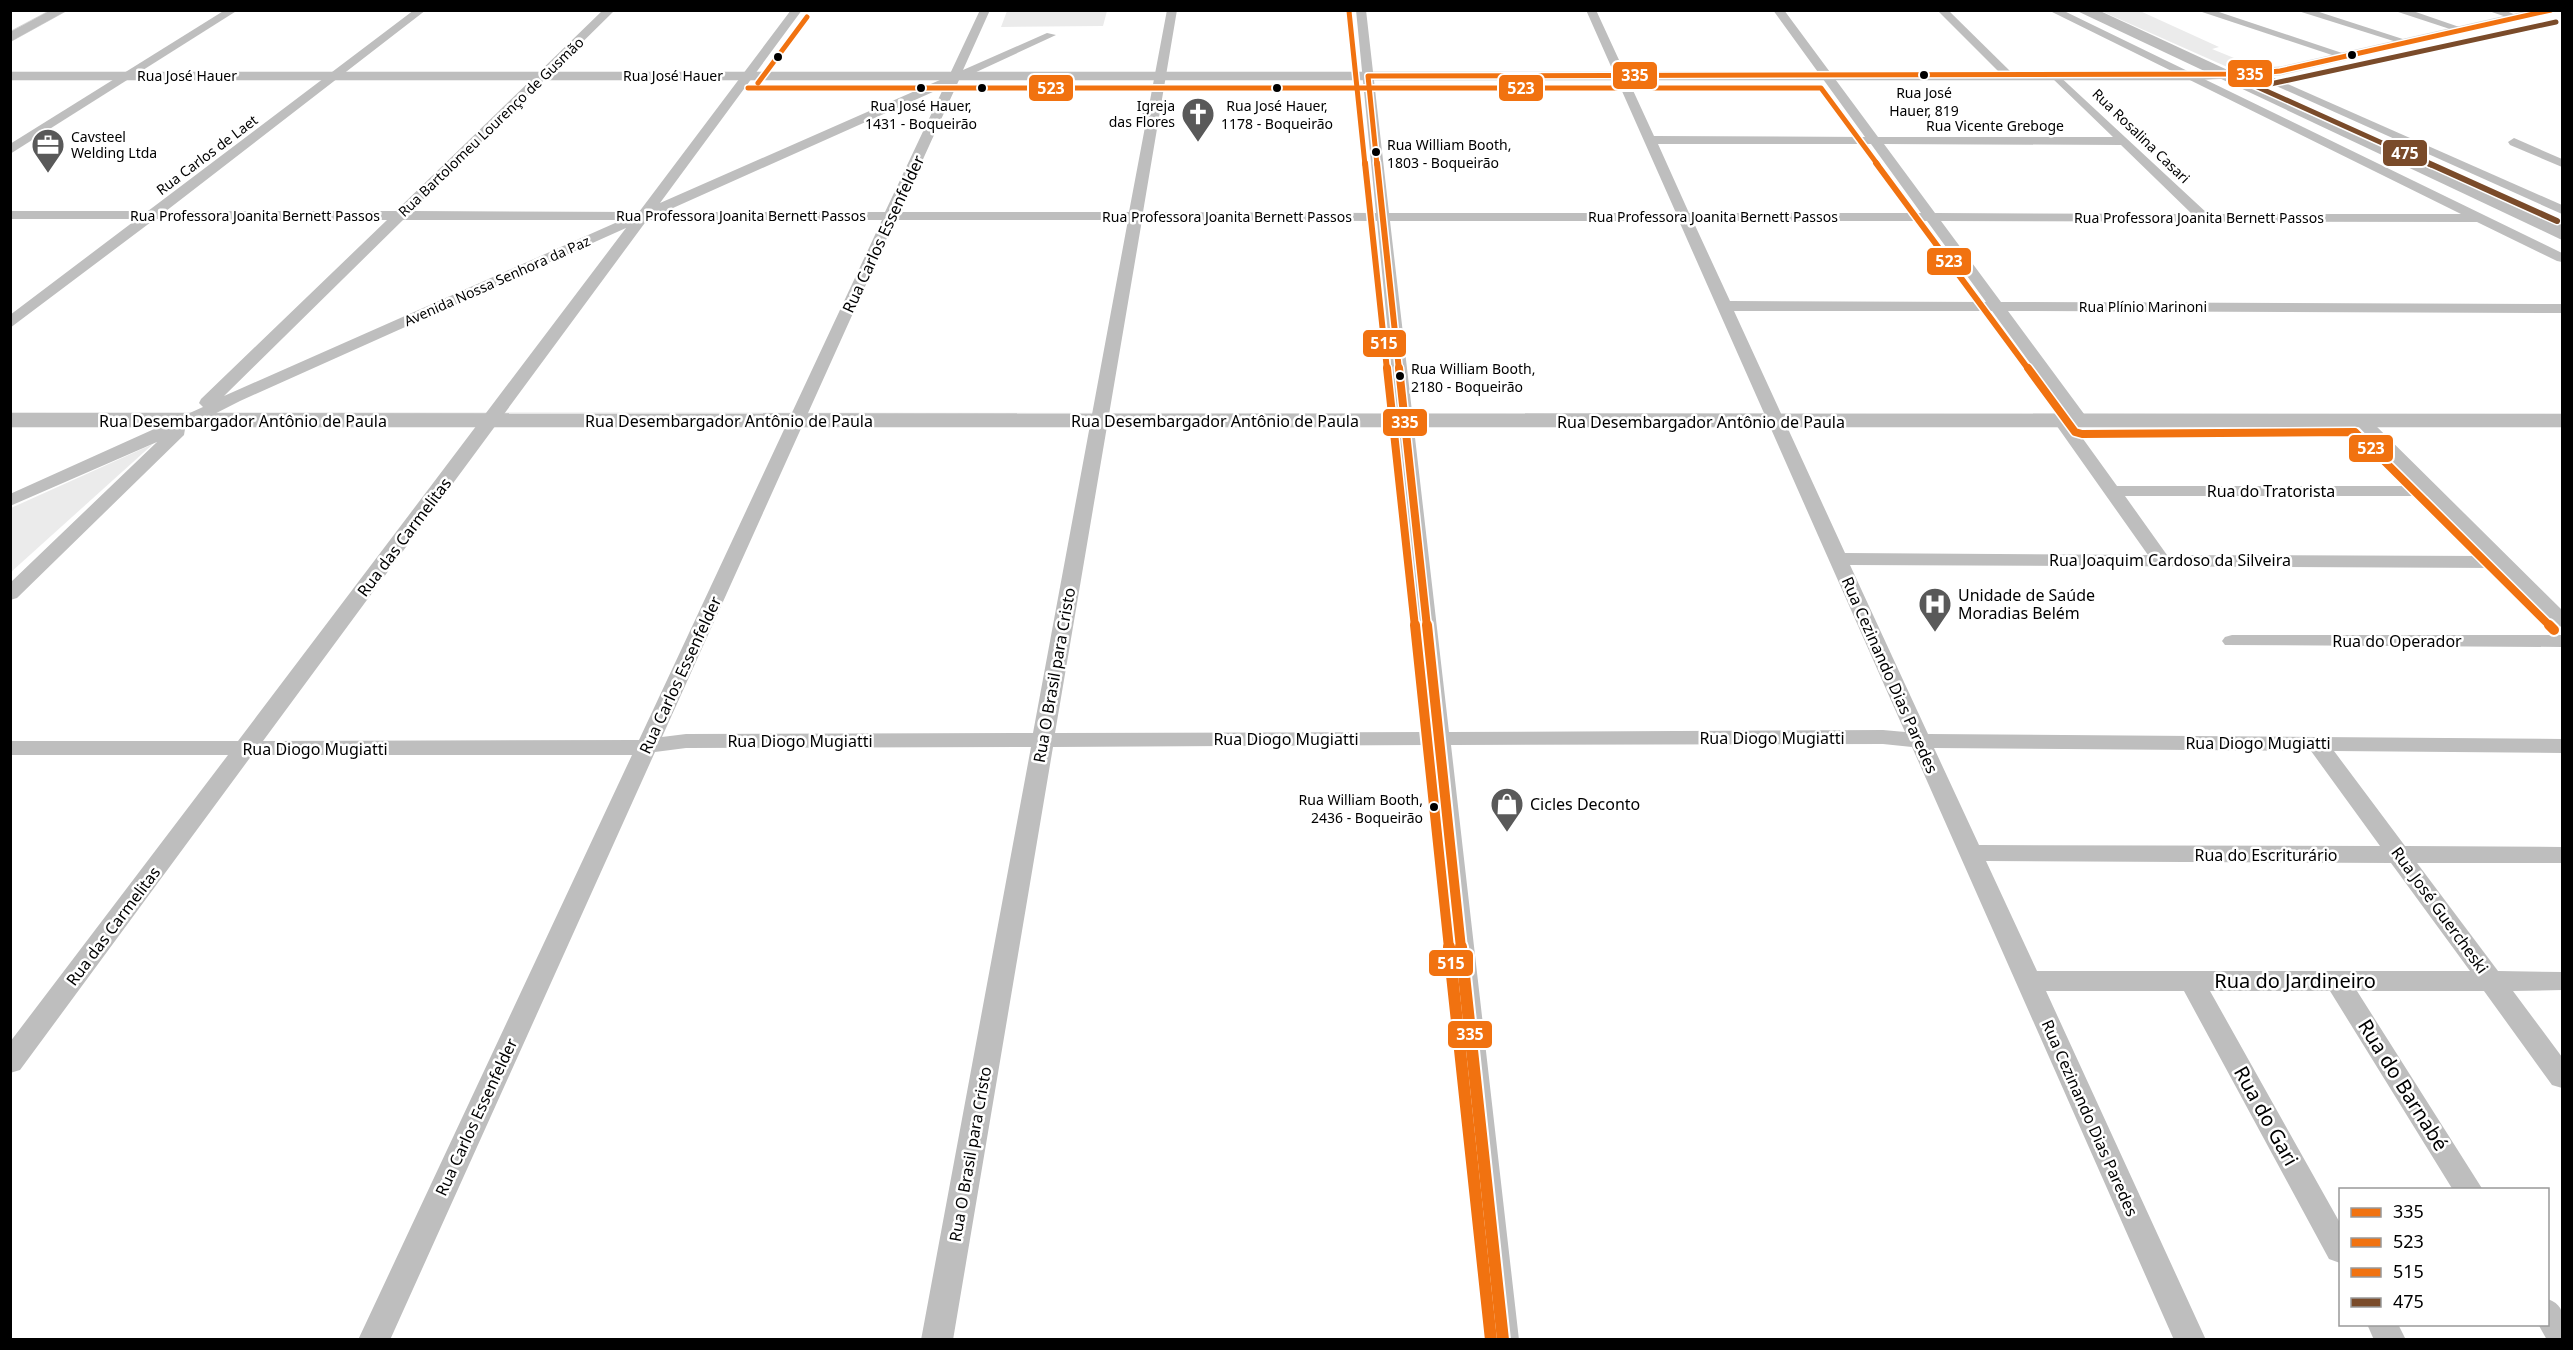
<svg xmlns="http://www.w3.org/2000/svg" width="2573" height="1350" font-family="'Noto Sans',sans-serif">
<rect width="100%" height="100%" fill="#fff"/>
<g fill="#ebebeb">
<polygon points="1007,11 1007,10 1107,11 1103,26 1001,27"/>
<polygon points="2101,11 2140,11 2219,47 2212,49 2261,69 2234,70"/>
<polygon points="153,444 11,572 11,508"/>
</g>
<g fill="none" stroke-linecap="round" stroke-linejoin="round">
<polygon fill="#bdbdbd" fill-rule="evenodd" points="2075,10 2098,10 2562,225 2562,240"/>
<g stroke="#dbdbdb" stroke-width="1">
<g id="major">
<polygon points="51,10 68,10 10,42 10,32"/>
<polygon points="2533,10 2559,10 2280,75 2195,80 10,80 10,72 2195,72 2280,67"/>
<polygon points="10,413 2562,414 2562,427 10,427"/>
</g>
</g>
<g fill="#bebebe" fill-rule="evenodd">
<polygon points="225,10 238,10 10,154 10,144"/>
<path d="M414,10h12l-260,201h230l207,-201h12l-204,201 228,1 152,-202h11l-142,193 289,-127 31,-66h10l-27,60 84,-37 9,2 -97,45 -60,132h230l38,-202h10l-34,202 233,1 -20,-203h10l23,203h287l-90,-203h10l58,126 211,1 -92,-127h11l94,127h235l-61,-59v-4l4,-1 152,141h253l-413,-204h14l500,243v9l-5,-1 -80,-39 -536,-1 60,81 561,2v9l-554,-2 82,111 -8,5 -6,-1 -84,-115h-258l111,242 303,2 -94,-133 8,-5 6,1 49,68h299l-64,-66 8,-5 6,1 196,194v17l-7,-2 -57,-57 -648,-3 78,169 634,5v14l-228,-2 71,95 157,1v16h-145l81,108 64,1v18l-49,1 49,66v31l-10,-3 -68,-94h-127l126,199h-30l-123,-199h-120l130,232v40l-11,-4 -145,-268h-138l160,349h-32l-262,-593 -29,-3 -432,1 68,595h-32l-59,-595 -375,2 -100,593h-32l110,-593 -345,1 -31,4 -265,588h-32l274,-585h-380l-232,315 -10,3v-31l218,-287h-218v-14h228l388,-513 -386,173 -55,28 -1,6 -167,163 -7,2v-17l147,-141 -147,64v-12l193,-87 -4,-4 2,-4 186,-179 -232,-1 -145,109v-13l127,-96h-127v-8h138zM944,87l-59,125h-221zM1658,144h213l50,69h-232zM1884,144l237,1 71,69 -257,-1zM403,220h219l-398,176zM647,220h235l-243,520 -376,1zM895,220h233l-95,513 -347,1 -24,3zM1142,220l235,1 50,511 -372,1zM1390,221h289l226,511 -22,-2 -434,2zM1693,221h234l59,81 -256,-1zM2125,496h302l59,60 -319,-1zM1934,748l377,3 69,95 -401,-1zM1986,861l405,2 79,108h-433z"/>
<polygon points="1937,10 1948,10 2013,74 2013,78 2005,78"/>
<polygon points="2196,10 2213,10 2351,56 2341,58"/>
<polygon points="2295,10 2313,10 2412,42 2403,44"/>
<polygon points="2392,10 2410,10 2468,30 2459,32"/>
<polygon points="2486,10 2504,10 2523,18 2518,21"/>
<polygon points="2258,71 2562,205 2562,214 2254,76 2252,74"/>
<polygon points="2514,138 2562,159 2562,167 2510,145 2508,142"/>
<polygon points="2232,635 2562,635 2562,647 2225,645 2222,641 2225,637"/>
<path d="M2548,1299c20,8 14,21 14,41h-15l-9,-16h10z"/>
<polygon points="2367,1324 2398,1324 2406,1340 2374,1340"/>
</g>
<use href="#major" fill="#bebebe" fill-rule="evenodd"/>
<g stroke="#fff" stroke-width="8">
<polyline id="bus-1-far4" points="1377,165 1368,76 2249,74 2280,71 2551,10"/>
</g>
<g stroke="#fff" stroke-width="9">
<polyline id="bus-1-far3" points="1377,163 1399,370"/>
</g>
<g stroke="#fff" stroke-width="11">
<polyline id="bus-1-far2" points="1399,368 1427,627"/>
</g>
<g stroke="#fff" stroke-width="14">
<polyline id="bus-1-far1" points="1427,625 1461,948"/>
</g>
<g stroke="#fff" stroke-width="16">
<polyline id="bus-1" points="1461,947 1503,1340"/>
</g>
<g stroke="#fff" stroke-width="8">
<g id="bus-2-far3">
<polyline points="758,83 807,17"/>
<polyline points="748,88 1821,88 1878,165"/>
</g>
</g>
<g stroke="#fff" stroke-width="9">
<polyline id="bus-2-far2" points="1876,163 2029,370"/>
</g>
<g stroke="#fff" stroke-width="11">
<polyline id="bus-2-far1" points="2028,368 2075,432 2082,434 2355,432 2551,627"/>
</g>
<g stroke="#fff" stroke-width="14">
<polyline id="bus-2" points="2549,625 2554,630"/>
</g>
<g stroke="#fff" stroke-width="8">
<polyline id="bus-3-far4" points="1349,11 1365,165"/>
</g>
<g stroke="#fff" stroke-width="9">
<polyline id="bus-3-far3" points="1365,163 1387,370"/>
</g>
<g stroke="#fff" stroke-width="11">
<polyline id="bus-3-far2" points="1387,368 1415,627"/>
</g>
<g stroke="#fff" stroke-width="14">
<polyline id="bus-3-far1" points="1415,625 1449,948"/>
</g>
<g stroke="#fff" stroke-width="16">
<polyline id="bus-3" points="1449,947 1491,1340"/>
</g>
<g stroke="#fff" stroke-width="8">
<g id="bus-4-far1">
<polyline points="2253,85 2431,165"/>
<polyline points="2261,86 2556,22"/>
</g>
</g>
<g stroke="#fff" stroke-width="9">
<polyline id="bus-4" points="2428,163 2557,221"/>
</g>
<use href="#bus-1-far4" stroke="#f17210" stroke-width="5"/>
<use href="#bus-1-far3" stroke="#f17210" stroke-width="6"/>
<use href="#bus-1-far2" stroke="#f17210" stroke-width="8"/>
<use href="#bus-1-far1" stroke="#f17210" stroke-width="10"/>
<use href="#bus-1" stroke="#f17210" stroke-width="12"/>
<use href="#bus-2-far3" stroke="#f17210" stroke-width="5"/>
<use href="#bus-2-far2" stroke="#f17210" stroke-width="6"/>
<use href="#bus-2-far1" stroke="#f17210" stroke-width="8"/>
<use href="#bus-2" stroke="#f17210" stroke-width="10"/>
<use href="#bus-3-far4" stroke="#f17210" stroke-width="5"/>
<use href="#bus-3-far3" stroke="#f17210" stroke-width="6"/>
<use href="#bus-3-far2" stroke="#f17210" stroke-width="8"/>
<use href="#bus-3-far1" stroke="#f17210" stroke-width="10"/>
<use href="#bus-3" stroke="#f17210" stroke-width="12"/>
<use href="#bus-4-far1" stroke="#7a4b2a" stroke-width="5"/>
<use href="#bus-4" stroke="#7a4b2a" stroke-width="6"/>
</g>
<defs>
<g id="church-pin" transform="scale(1.725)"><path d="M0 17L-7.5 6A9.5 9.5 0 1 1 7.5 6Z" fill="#595959" stroke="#fff"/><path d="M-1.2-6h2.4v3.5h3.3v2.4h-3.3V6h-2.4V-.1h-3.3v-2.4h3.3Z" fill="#fff"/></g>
<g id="office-pin" transform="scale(1.725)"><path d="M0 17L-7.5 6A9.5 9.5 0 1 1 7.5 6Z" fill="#595959" stroke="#fff"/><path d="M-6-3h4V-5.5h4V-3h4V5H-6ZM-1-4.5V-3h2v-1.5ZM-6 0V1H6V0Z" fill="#fff"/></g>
<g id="hospital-pin" transform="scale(1.725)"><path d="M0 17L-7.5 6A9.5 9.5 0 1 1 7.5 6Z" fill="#595959" stroke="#fff"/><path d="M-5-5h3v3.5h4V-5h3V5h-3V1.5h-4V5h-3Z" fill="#fff"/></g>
<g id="shop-pin" transform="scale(1.725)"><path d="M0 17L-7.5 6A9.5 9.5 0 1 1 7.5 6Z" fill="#595959" stroke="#fff"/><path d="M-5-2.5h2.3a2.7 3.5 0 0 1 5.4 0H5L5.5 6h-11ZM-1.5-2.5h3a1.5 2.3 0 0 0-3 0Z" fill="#fff"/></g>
</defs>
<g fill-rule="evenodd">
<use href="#church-pin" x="1198" y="114"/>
<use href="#office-pin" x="48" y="145"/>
<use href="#hospital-pin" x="1935" y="604"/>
<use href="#shop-pin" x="1507" y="804"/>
</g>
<g fill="#000" stroke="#fff" stroke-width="2">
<circle cx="2352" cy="55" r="5"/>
<circle cx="778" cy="57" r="5"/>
<circle cx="1924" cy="75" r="5"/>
<circle cx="921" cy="88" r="5"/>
<circle cx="982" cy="88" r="5"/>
<circle cx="1277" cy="88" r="5"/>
<circle cx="1376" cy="152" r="5"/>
<circle cx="1400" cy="376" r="5"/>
<circle cx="1434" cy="807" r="5"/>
</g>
<g text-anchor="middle" stroke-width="5" stroke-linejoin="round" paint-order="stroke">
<g font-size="14" fill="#000" stroke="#fff">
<text x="187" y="81">Rua José Hauer</text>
<text x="673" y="81">Rua José Hauer</text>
<text x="1995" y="131">Rua Vicente Greboge</text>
<text transform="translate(491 127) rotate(-44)" y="5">Rua Bartolomeu Lourenço de Gusmão</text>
<text transform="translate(2141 136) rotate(44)" y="5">Rua Rosalina Casari</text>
<text transform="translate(207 155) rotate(-37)" y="5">Rua Carlos de Laet</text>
<text x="255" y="221">Rua Professora Joanita Bernett Passos</text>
<text x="741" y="221">Rua Professora Joanita Bernett Passos</text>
<text x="1227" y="222">Rua Professora Joanita Bernett Passos</text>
<text x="1713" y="222">Rua Professora Joanita Bernett Passos</text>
<text x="2199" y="223">Rua Professora Joanita Bernett Passos</text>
<text transform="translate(497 281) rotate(-24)" y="5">Avenida Nossa Senhora da Paz</text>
<text x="2143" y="312">Rua Plínio Marinoni</text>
</g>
<g font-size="14" fill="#000" stroke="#fff">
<text x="1924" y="98">Rua José<tspan x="1924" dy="18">Hauer, 819</tspan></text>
<text x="921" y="111">Rua José Hauer,<tspan x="921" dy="18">1431 - Boqueirão</tspan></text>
<text x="1277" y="111">Rua José Hauer,<tspan x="1277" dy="18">1178 - Boqueirão</tspan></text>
<text x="1387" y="150" text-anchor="start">Rua William Booth,<tspan x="1387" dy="18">1803 - Boqueirão</tspan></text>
<text x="1411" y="374" text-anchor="start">Rua William Booth,<tspan x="1411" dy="18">2180 - Boqueirão</tspan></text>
<text x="1423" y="805" text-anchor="end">Rua William Booth,<tspan x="1423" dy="18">2436 - Boqueirão</tspan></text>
</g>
<g font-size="14" fill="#000" stroke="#fff" text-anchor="end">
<text x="1175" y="111">Igreja<tspan x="1175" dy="16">das Flores</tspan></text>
<text x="71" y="142" text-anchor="start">Cavsteel<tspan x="71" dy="16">Welding Ltda</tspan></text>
</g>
<g font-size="16" fill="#000" stroke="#fff">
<text transform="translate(883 234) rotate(-65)" y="6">Rua Carlos Essenfelder</text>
<text x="243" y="427">Rua Desembargador Antônio de Paula</text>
<text x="729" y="427">Rua Desembargador Antônio de Paula</text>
<text x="1215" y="427">Rua Desembargador Antônio de Paula</text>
<text x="1701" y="428">Rua Desembargador Antônio de Paula</text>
<text x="2271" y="497">Rua do Tratorista</text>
<text transform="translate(404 537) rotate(-53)" y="6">Rua das Carmelitas</text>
<text x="2170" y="566">Rua Joaquim Cardoso da Silveira</text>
<text x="2397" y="647">Rua do Operador</text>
<text transform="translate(680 675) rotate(-65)" y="6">Rua Carlos Essenfelder</text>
<text transform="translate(1054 675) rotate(-80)" y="6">Rua O Brasil para Cristo</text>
<text transform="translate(1890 675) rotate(66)" y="6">Rua Cezinando Dias Paredes</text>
<text x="1772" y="744">Rua Diogo Mugiatti</text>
<text x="1286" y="745">Rua Diogo Mugiatti</text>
<text x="800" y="747">Rua Diogo Mugiatti</text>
<text x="2258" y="749">Rua Diogo Mugiatti</text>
<text x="315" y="755">Rua Diogo Mugiatti</text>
<text x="2266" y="861">Rua do Escriturário</text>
<text transform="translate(2440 910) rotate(54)" y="6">Rua José Guercheski</text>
<text transform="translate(113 926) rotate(-53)" y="6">Rua das Carmelitas</text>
<text transform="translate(476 1117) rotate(-65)" y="6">Rua Carlos Essenfelder</text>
<text transform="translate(2090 1118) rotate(66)" y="6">Rua Cezinando Dias Paredes</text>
<text transform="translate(970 1154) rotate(-80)" y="6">Rua O Brasil para Cristo</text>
</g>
<g font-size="16" fill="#000" stroke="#fff" text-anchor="start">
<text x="1958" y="601">Unidade de Saúde<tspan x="1958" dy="18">Moradias Belém</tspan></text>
<text x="1530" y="810">Cicles Deconto</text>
</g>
<g font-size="20" fill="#000" stroke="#fff">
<text x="2295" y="988">Rua do Jardineiro</text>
<text transform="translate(2403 1085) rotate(58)" y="7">Rua do Barnabé</text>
<text transform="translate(2266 1116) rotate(61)" y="7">Rua do Gari</text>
</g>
</g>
<g stroke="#fff" stroke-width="2">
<rect x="2227" y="59" width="46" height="29" rx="6" fill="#f17210"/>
<rect x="1612" y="61" width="46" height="29" rx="6" fill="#f17210"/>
<rect x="1028" y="74" width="46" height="28" rx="6" fill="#f17210"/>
<rect x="1498" y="74" width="46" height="28" rx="6" fill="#f17210"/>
<rect x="2382" y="139" width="46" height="28" rx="6" fill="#7a4b2a"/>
<rect x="1926" y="247" width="46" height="29" rx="6" fill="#f17210"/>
<rect x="1362" y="329" width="45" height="29" rx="6" fill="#f17210"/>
<rect x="1382" y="408" width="46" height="29" rx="6" fill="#f17210"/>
<rect x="2348" y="434" width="46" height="29" rx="6" fill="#f17210"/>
<rect x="1428" y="949" width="46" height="28" rx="6" fill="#f17210"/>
<rect x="1447" y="1020" width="46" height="29" rx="6" fill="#f17210"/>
</g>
<g font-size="16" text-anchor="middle" font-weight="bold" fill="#fff">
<text x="2250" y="80">335</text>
<text x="1635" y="81">335</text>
<text x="1051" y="94">523</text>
<text x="1521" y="94">523</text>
<text x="2405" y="159">475</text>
<text x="1949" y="267">523</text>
<text x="1384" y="349">515</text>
<text x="1405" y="428">335</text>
<text x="2371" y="454">523</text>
<text x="1451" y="969">515</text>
<text x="1470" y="1040">335</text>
</g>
<rect width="2573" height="1350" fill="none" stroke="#000000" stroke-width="24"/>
<rect x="2339" y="1188" width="210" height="138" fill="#ffffff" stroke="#999999" stroke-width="1.5"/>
<rect x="2351" y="1208" width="30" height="9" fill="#f17210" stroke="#999999" stroke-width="1.5"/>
<text x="2393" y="1218" font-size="18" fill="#000000">335</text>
<rect x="2351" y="1238" width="30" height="9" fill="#f17210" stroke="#999999" stroke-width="1.5"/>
<text x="2393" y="1248" font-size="18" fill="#000000">523</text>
<rect x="2351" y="1268" width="30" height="9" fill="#f17210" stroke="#999999" stroke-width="1.5"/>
<text x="2393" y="1278" font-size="18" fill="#000000">515</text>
<rect x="2351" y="1298" width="30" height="9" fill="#7a4b2a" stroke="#999999" stroke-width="1.5"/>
<text x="2393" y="1308" font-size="18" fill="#000000">475</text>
</svg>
